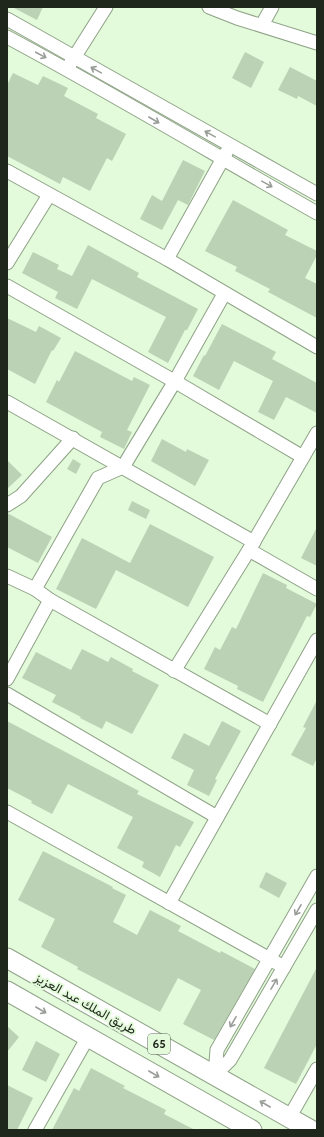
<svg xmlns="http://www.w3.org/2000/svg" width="324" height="1137" font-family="Cabin,Vazirmatn,sans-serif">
<rect width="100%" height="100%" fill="#e3fadb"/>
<g fill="#bcd2b4">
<polygon points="12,7 43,7 37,20"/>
<polygon points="245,52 264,62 251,88 232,78"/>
<polygon points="290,67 317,81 317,106 298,96 297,99 278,90"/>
<polygon points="13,73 38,85 43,76 68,88 64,96 98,114 96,118 126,134 112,161 107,158 90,191 63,177 60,184 7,156 7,85"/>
<polygon points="183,160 205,171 188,205 178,200 162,230 140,219 152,195 162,201"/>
<polygon points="233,200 288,230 285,235 317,251 317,255 305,278 317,284 317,318 268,292 270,289 235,271 237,267 205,251"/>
<polygon points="88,245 139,273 137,277 198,309 187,330 185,330 168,363 148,352 166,317 92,279 77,309 55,298 58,292 22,273 33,252 59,265 57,269 72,276"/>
<polygon points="7,318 36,332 39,326 61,338 53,351 52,350 35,384 7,369"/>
<polygon points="222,324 276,352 272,359 317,383 317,413 286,397 274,420 258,412 273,381 234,361 219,390 193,376 204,355 205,356"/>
<polygon points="75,351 132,381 134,377 150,385 127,430 132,432 124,449 100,437 102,432 46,402 57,380 59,382"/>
<polygon points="162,439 186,452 187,449 209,460 195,486 151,461"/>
<polygon points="73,459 81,464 76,474 67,469"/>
<polygon points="7,460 22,475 7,489"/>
<polygon points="132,501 150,510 146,519 128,510"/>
<polygon points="7,513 52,537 38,563 7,547"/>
<polygon points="150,524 214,557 188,607 116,570 96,609 56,589 82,538 130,563"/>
<polygon points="317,527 317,566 301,558"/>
<polygon points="263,573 287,585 286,588 317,604 310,617 307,616 263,702 237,689 238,686 204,669 215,647 220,650 232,627 236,629"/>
<polygon points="82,649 108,662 111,657 133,669 132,671 159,685 132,734 106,721 102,729 80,718 81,717 52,702 56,695 22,678 36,652 71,670"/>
<polygon points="317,700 317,758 313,766 291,755 306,728 303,727"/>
<polygon points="7,721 139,791 137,794 194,822 180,847 176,845 160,877 142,867 144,862 117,848 133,817 68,784 52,814 31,803 32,801 7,788"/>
<polygon points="222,721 241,731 215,779 217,780 209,796 187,785 194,770 171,758 184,733 209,746"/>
<polygon points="43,851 113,887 112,888 126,895 113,922 137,935 150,910 181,926 178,931 220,953 221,951 255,969 214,1040 183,1024 201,990 178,978 160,1012 77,969 78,967 41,947 55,919 18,900"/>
<polygon points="266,872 287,883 279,898 259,887"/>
<polygon points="317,967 317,1044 296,1084 264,1068"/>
<polygon points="7,1026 19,1037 7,1052"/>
<polygon points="36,1041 60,1054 46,1082 22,1070"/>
<polygon points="91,1068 125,1086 123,1088 166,1110 164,1114 195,1130 52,1130 74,1088 79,1091"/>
<polygon points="7,1085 33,1098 17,1130 7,1130"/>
</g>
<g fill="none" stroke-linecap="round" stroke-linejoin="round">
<g stroke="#8ea286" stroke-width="15">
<g id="minor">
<polyline points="209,7 237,18 317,43"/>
<polyline points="7,19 317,194"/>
<polyline points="262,25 272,7"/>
<path d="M7,37c105,56 206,117 310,176"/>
<polyline points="70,64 106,7"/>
<polyline points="7,171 167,259 317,347"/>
<polyline points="167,259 226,153"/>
<polyline points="7,263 49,195"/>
<polyline points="7,286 181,385 303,457"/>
<polyline points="7,402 254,542"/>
<polyline points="7,505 21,496 73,438"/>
<polyline points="249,550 317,589"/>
<polyline points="7,576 35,589 50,600 270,724"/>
<polyline points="35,589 98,478 123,467 175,381 224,294"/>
<polyline points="174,671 249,550 317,433"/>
<polyline points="7,679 50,600"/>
<polyline points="7,694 217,817"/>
<polyline points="7,812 284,967"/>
<polyline points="169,903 317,640"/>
<polyline points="215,1075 217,1050 317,876"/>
<polyline points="215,1075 230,1060 317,910"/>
<polyline points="289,1118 317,1069"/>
<polyline points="35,1130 88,1037"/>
</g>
</g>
<g stroke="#8ea286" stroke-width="21">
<g id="highway">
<polyline points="7,958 311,1130"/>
<polyline points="7,991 252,1130"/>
</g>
</g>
<use href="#minor" stroke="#fff" stroke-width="13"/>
<use href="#highway" stroke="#fff" stroke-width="19"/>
</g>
<defs><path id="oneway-shaft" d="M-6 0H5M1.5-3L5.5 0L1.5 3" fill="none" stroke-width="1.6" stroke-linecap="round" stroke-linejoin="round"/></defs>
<g stroke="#9a9e99">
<use href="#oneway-shaft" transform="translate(41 55) rotate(28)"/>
<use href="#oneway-shaft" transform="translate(96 70) rotate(-151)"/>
<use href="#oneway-shaft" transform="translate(154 120) rotate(30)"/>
<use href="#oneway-shaft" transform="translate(210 134) rotate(-151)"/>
<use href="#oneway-shaft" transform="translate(267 184) rotate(29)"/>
<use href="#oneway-shaft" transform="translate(298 910) rotate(120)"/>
<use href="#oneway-shaft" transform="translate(274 984) rotate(-60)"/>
<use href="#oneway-shaft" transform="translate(41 1010) rotate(30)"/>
<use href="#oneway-shaft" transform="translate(233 1022) rotate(120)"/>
<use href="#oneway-shaft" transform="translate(154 1074) rotate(30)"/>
<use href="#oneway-shaft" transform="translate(265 1104) rotate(-150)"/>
</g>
<g text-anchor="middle" stroke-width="4" stroke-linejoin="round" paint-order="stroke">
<rect fill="#e3fadb" stroke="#5a6655" stroke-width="1" x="148" y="1034" width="22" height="20" rx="3"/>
<g font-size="12" font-weight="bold" fill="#1f271c">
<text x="159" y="1048">65</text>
</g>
<g font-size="13" fill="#1f271c" stroke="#e3fadb">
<text transform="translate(86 1003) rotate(29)" y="5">طريق الملك عبد العزيز</text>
</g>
</g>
<rect width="324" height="1137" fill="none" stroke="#1f271c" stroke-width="16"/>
</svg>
